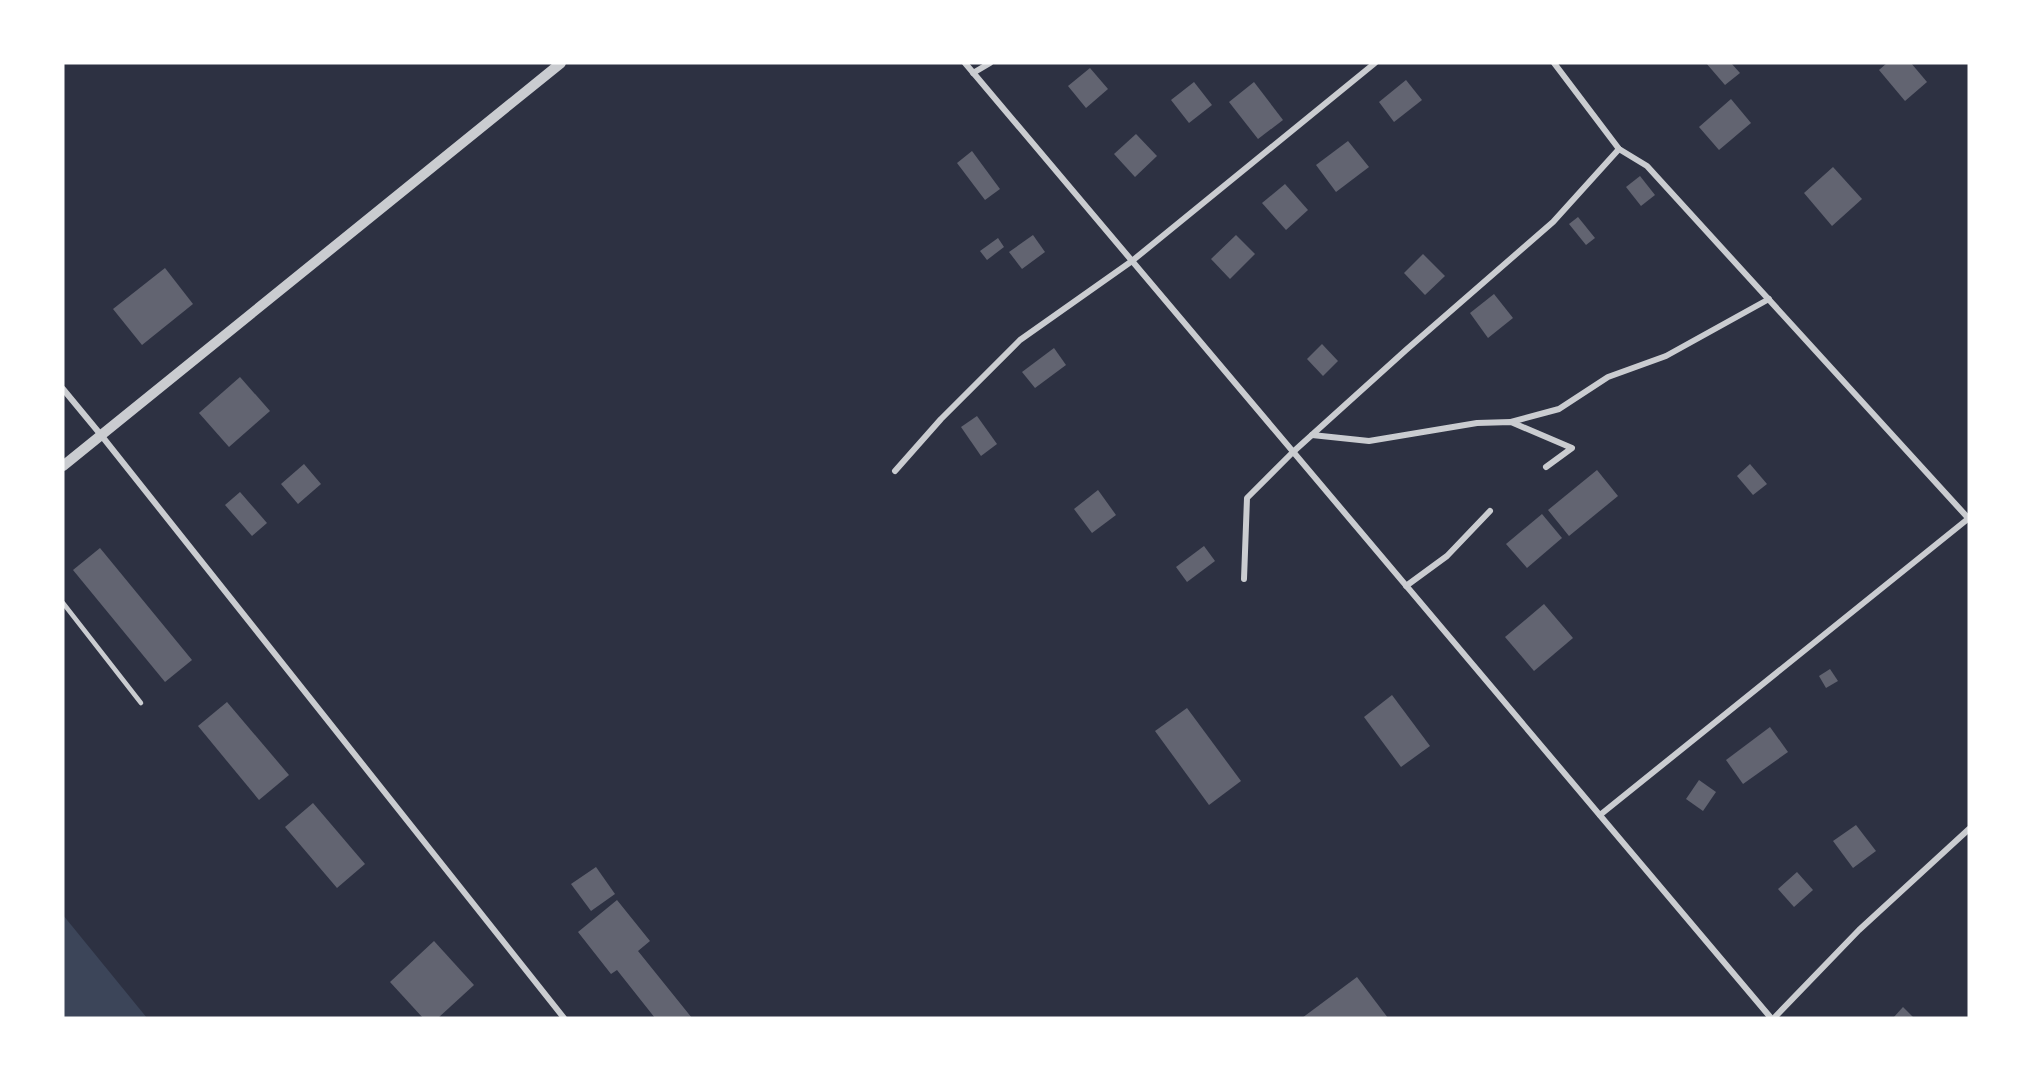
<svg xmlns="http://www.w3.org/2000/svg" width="2032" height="1081" font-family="Lato,sans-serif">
<rect width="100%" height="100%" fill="#2d3142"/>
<polygon fill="#3c4559" points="63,915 147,1018 63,1018"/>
<g fill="#626471">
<polygon points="1706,63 1731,63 1740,73 1725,85"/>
<polygon points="1887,63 1911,63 1927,82 1905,101 1879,70"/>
<polygon points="1090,68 1108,89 1086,108 1068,86"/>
<polygon points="1406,80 1422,100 1394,122 1379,102"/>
<polygon points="1194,82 1212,105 1189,123 1171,100"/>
<polygon points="1254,82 1283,120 1258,139 1229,102"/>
<polygon points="1731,99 1751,123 1719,150 1699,127"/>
<polygon points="1136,134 1157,156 1135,177 1114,154"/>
<polygon points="1348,141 1369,167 1336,192 1316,165"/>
<polygon points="972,151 1000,189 985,200 957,163"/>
<polygon points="1833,167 1862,199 1832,226 1804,193"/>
<polygon points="1640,176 1655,195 1641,206 1626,187"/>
<polygon points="1285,184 1308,210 1286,230 1262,203"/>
<polygon points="1578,217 1595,238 1586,245 1569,224"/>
<polygon points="1033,235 1045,252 1022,269 1009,252"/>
<polygon points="1236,235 1255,254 1230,279 1211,259"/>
<polygon points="998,238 1004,247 987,260 980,251"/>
<polygon points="1423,254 1445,276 1425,295 1404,273"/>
<polygon points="165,268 193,304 142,345 113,309"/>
<polygon points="1494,294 1513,318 1488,338 1470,313"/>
<polygon points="1322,344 1338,361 1323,376 1307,359"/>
<polygon points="1054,348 1066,365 1035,388 1022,372"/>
<polygon points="240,377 270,411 229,447 199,413"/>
<polygon points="977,416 997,444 981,456 961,427"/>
<polygon points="304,464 321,484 298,504 281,484"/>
<polygon points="1750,464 1767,484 1753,495 1737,476"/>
<polygon points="1597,470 1618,496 1569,536 1548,510"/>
<polygon points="1098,490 1116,515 1092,533 1074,509"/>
<polygon points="240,492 267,523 252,536 225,505"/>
<polygon points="1542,514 1562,538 1527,568 1506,544"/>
<polygon points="1204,546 1215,561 1187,582 1176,567"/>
<polygon points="100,548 192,660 165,682 73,570"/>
<polygon points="1544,604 1573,638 1534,671 1505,637"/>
<polygon points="1830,669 1838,681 1826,688 1819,676"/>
<polygon points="1392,695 1430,746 1401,767 1364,717"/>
<polygon points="227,702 289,775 259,800 198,726"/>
<polygon points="1187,708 1241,781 1209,805 1155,731"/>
<polygon points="1770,727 1788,752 1743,784 1726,760"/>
<polygon points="1699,780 1716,792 1703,811 1686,799"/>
<polygon points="313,803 365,864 337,888 285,827"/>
<polygon points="1856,825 1876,851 1853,868 1833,841"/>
<polygon points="596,867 615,894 591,911 571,884"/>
<polygon points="1797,872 1813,890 1794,907 1778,889"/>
<polygon points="617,900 650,941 638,951 692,1018 655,1018 617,970 611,974 578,932"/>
<polygon points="434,941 474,985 438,1018 423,1018 390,982"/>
<polygon points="1357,977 1388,1018 1302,1018"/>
<polygon points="1903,1007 1914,1018 1893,1018"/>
</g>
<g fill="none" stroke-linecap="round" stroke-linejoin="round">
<polyline stroke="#caccd0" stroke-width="4.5" points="63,603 141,703"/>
<g stroke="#caccd0" stroke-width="6">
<polyline points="965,63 1771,1018"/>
<polyline points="1554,63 1619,149 1647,166 1969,519"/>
<polyline points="973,73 990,63"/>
<polyline points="63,389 101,435 564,1018"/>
<polyline points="1511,422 1559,409 1608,377 1666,356 1769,299"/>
<polyline points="1312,435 1369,441 1477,423 1511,422 1572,448 1546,467"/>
<polyline points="895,471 941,419 1020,340 1132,261 1375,63"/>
<polyline points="1244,579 1247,498 1293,452 1406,350 1553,222 1619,149"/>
<polyline points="1406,586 1447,556 1490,511"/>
<polyline points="1600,815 1969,518"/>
<polyline points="1774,1018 1859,930 1969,829"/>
</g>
<polyline stroke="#caccd0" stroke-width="10" points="63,466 561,63"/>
</g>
<rect width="2032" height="1081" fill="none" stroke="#ffffff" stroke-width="129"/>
</svg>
